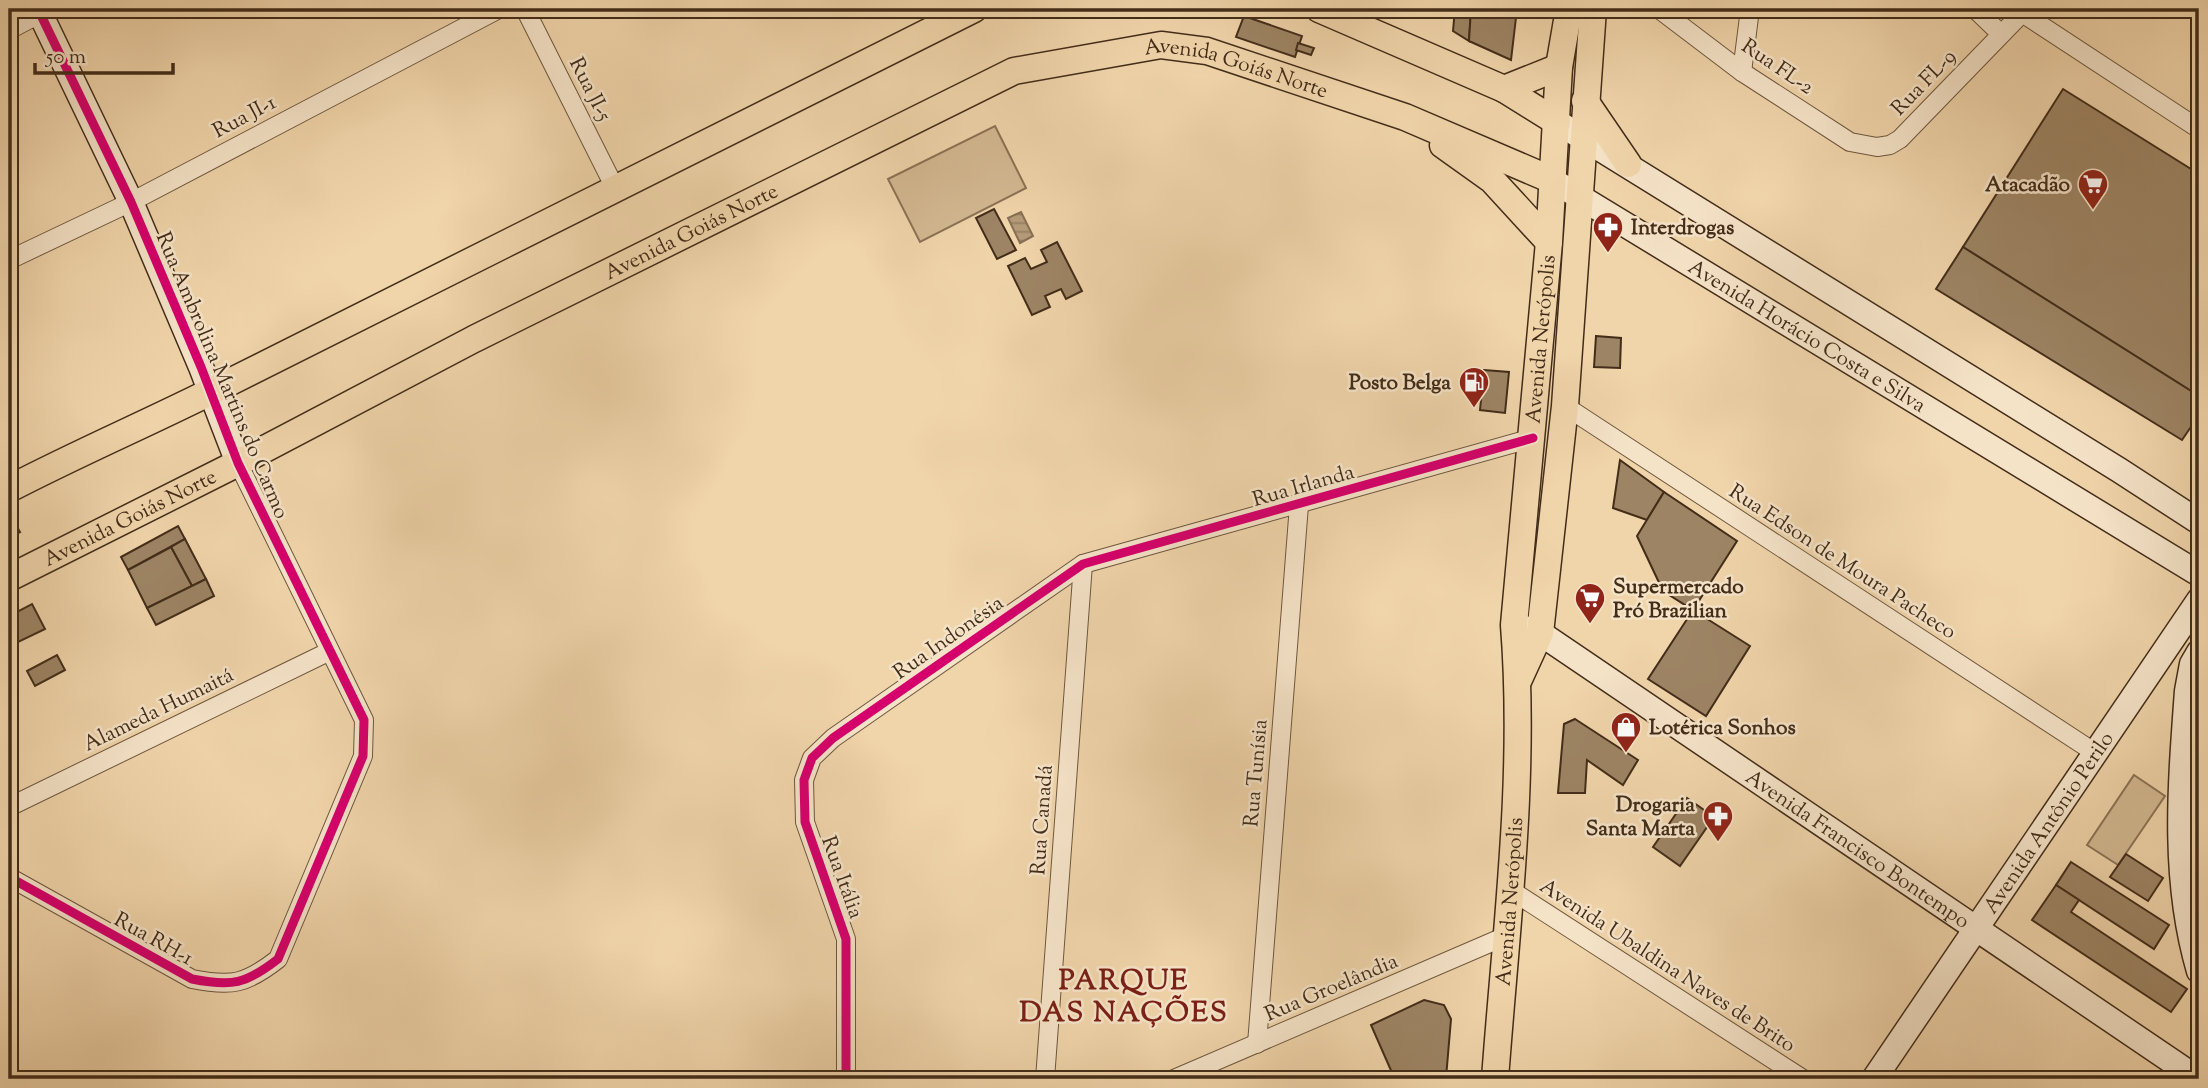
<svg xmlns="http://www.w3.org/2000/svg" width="2208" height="1088" font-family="'Sorts Mill Goudy',serif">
<defs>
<pattern id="water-rules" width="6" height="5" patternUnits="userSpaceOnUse" patternTransform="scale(1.75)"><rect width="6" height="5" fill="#b59b79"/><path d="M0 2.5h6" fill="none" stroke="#957f62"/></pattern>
</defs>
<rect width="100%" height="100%" fill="#f0d4aa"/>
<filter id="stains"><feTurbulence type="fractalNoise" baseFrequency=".00286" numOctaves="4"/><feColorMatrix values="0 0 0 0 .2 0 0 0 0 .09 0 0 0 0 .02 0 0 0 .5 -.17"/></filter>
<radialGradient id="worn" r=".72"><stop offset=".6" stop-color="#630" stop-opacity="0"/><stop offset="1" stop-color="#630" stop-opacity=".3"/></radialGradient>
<g fill="#d3b891" stroke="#8b7255" stroke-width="2">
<polygon points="995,126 1026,188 920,242 888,179"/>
<polygon points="2134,775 2165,796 2118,865 2087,845"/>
</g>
<polygon fill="url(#water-rules)" stroke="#876f53" stroke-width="2" points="1021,212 1033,236 1020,243 1008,218"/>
<g fill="#9d8464" stroke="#432d19" stroke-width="2">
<polygon points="1455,9 1471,9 1469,41 1453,31"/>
<polygon points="1471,9 1517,9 1511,60 1469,41"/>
<polygon points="1244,16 1302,36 1295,57 1236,37"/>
<polygon points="1298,43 1314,48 1311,55 1296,50"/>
<polygon points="2063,89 2199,174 2199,396 1963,247"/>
<polygon points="994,209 1016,250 997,259 976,218"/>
<polygon points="1057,242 1082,291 1066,299 1061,289 1045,296 1050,307 1032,315 1008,266 1025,258 1031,269 1047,262 1041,250"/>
<polygon points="1963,247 2199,396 2199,415 2182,440 1936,289"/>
<polygon points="1596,336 1621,338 1620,368 1594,367"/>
<polygon points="1484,370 1509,372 1505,413 1480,410"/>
<polygon points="1620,460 1664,492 1647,520 1613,508"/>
<polygon points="1664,492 1737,541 1693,610 1663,591 1637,536"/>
<polygon points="16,525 20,532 9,538 9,528"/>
<polygon points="178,526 185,539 128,570 121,557"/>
<polygon points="185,539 206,579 192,586 171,547"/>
<polygon points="171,547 192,586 147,608 128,570"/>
<polygon points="206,579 214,596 156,625 147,608"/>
<polygon points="32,604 45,629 14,644 9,633 9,616"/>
<polygon points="1693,610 1750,646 1706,716 1648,679"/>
<polygon points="57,655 65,670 35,686 27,671"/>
<polygon points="1575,719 1638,760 1623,785 1587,760 1585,793 1558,793 1564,724"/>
<polygon points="1687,798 1714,817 1680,866 1653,847"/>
<polygon points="2126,854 2163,878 2148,901 2110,877"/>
<polygon points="2071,862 2169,925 2154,949 2056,885"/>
<polygon points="2056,885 2079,900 2071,912 2187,989 2171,1012 2032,920"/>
<polygon points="1424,1000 1444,1005 1451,1019 1446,1078 1393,1075 1371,1025"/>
<polygon points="1393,1075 1446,1078 1446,1079 1393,1079"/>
</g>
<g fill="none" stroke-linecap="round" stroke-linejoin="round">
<g stroke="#6e573d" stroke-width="20">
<g id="street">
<polyline points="525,9 616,190"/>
<polyline points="1659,9 1742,72 1850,142 1877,147 1890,145 1900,139 2026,9"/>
<polyline points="1975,9 2001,34"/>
<polyline points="2022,13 2199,129"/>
<polyline points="9,30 49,9"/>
<polyline points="1742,72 1750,9"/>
<polyline points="9,260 131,202 499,9"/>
<polyline points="1565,406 2097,754"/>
<polyline points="9,807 328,652"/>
<path d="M9,877l183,102c40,8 54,5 86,-20l85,-203 1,-36 -126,-257"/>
<polyline points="1509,889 1803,1079"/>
<polyline points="1257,1044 1299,505"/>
<polyline points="846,1079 846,939 805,822 804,780 812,758 833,738 1083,564 1533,438"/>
<polyline points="1045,1079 1083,564"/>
<polyline points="1174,1079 1506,936"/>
</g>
</g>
<g stroke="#432d19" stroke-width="27">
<g id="secondary">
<polyline points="38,9 131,202 201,367 238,463"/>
<polyline points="1557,122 2119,470 2199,522"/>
<path id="s1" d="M1552,180l647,394"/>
<path id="s2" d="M1521,627l19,6 658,446"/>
<path d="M2199,652l-7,12 -5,27c-7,95 -15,188 12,280"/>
<path id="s3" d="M1874,1079l325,-479"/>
</g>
</g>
<g stroke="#432d19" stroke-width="29">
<g id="primary">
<polyline points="1319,9 1504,89 1557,122"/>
<polyline points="1504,89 1559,67"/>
<polyline points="1585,101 1628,164"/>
<polyline points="1443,145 1492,180 1549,242"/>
<path d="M9,489c67,-35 137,-65 205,-99 253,-129 507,-255 760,-381"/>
<path id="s4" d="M9,578l229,-115 236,-124 540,-268 147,-26 46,6 198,66 147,63"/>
<polyline points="1519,679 1540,633 1565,406 1593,9"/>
<path id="s5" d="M1495,1079c11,-151 31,-302 19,-454l35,-383 10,-175 10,-58"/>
</g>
</g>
<use href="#street" stroke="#f5e3c8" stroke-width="18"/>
<use href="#secondary" stroke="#f5e3c8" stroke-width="24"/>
<use href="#primary" stroke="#f0d4aa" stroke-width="26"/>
<g stroke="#f5e3c8" stroke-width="13">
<g id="cycleway">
<path d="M9,877l183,102c40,8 54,5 86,-20l85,-203 1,-36 -126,-257 -37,-96 -70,-165 -93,-193"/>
<polyline points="846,1079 846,939 805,822 804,780 812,758 833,738 1083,564 1533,438"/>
</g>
</g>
<use href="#cycleway" stroke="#d6006c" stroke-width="9"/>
</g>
<defs>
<g id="supermarket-pin" transform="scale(1.575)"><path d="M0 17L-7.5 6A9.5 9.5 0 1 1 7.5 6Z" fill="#8f2418" stroke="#f5e3c8"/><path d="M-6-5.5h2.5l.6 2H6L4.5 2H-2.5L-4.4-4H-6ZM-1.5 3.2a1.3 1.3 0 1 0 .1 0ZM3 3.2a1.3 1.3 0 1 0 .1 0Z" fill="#fff"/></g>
<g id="pharmacy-pin" transform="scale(1.575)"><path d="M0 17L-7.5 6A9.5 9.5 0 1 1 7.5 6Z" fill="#8f2418" stroke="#f5e3c8"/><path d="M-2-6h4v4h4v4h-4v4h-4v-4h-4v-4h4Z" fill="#fff"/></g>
<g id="fuel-pin" transform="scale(1.575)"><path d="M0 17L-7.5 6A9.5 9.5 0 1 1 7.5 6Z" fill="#8f2418" stroke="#f5e3c8"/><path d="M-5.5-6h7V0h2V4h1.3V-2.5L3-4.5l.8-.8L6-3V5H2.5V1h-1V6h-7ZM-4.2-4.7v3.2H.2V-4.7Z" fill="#fff"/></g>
<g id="shop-pin" transform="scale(1.575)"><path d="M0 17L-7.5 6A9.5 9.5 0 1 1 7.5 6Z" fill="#8f2418" stroke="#f5e3c8"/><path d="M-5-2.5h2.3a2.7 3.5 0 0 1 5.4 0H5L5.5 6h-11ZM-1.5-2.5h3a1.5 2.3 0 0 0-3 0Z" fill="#fff"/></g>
</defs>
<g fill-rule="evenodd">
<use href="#supermarket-pin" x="2093" y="184"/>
<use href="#pharmacy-pin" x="1608" y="227"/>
<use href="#fuel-pin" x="1474" y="382"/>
<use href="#supermarket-pin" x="1590" y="598"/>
<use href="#shop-pin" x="1626" y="727"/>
<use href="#pharmacy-pin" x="1718" y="816"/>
</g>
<g text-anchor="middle" stroke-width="5" stroke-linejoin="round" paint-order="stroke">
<g font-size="21" fill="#432d19" stroke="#f5e3c8">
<text transform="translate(1778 66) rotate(34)" y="7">Rua FL-2</text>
<text dy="7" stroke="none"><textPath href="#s4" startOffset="1353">Avenida Goiás Norte</textPath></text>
<text transform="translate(1923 82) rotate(-46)" y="7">Rua FL-9</text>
<text transform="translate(591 89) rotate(63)" y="7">Rua JI-5</text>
<text transform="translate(244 116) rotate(-28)" y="7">Rua JI-1</text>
<text dy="7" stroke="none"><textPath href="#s4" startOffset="765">Avenida Goiás Norte</textPath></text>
<text dy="7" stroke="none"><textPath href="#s1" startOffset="299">Avenida Horácio Costa e Silva</textPath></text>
<text dy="7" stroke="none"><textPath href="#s5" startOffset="742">Avenida Nerópolis</textPath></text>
<text transform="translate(223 375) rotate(67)" y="7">Rua Ambrolina Martins do Carmo</text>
<text transform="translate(1303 485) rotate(-16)" y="7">Rua Irlanda</text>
<text dy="7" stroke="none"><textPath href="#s4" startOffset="135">Avenida Goiás Norte</textPath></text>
<text transform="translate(1843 561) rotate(33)" y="7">Rua Edson de Moura Pacheco</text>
<text transform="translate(948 637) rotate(-35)" y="7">Rua Indonésia</text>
<text transform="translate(158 709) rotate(-26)" y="7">Alameda Humaitá</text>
<text transform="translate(1255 773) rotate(-85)" y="7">Rua Tunísia</text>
<text transform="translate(1041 820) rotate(-86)" y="7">Rua Canadá</text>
<text dy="7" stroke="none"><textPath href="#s3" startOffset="310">Avenida Antônio Perilo</textPath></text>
<text dy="7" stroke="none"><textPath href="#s2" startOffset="404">Avenida Francisco Bontempo</textPath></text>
<text transform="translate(843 877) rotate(70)" y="7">Rua Itália</text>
<text dy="7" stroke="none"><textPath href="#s5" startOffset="178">Avenida Nerópolis</textPath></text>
<text transform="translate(154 938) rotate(29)" y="7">Rua RH-1</text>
<text transform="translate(1668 965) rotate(33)" y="7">Avenida Ubaldina Naves de Brito</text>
<text transform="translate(1331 987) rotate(-23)" y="7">Rua Groelândia</text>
</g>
<g font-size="21" font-weight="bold" fill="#432d19" stroke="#f5e3c8" text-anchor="end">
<text x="2070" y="191">Atacadão</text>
<text x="1631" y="234" text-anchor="start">Interdrogas</text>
<text x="1451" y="389">Posto Belga</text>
<text x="1613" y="593" text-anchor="start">Supermercado<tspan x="1613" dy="24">Pró Brazilian</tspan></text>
<text x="1649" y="734" text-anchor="start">Lotérica Sonhos</text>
<text x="1695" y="811">Drogaria<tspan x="1695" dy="24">Santa Marta</tspan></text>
</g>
<g font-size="28" font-weight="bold" letter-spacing="2" fill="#7a1f14" stroke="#f5e3c8">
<text x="1124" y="989">PARQUE<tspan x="1124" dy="32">DAS NAÇÕES</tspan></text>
</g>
</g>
<rect width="2208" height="1088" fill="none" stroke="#f0d4aa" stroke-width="35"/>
<rect x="10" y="10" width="2187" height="1067" fill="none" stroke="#432d19" stroke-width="3.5"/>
<rect x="18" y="18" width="2173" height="1053" fill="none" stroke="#432d19" stroke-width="2"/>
<path d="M35 63v10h138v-10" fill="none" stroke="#432d19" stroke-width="3.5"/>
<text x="46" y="63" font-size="21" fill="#432d19" stroke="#f5e3c8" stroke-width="5" paint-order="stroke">50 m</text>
<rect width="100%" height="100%" filter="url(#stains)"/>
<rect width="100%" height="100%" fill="url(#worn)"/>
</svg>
